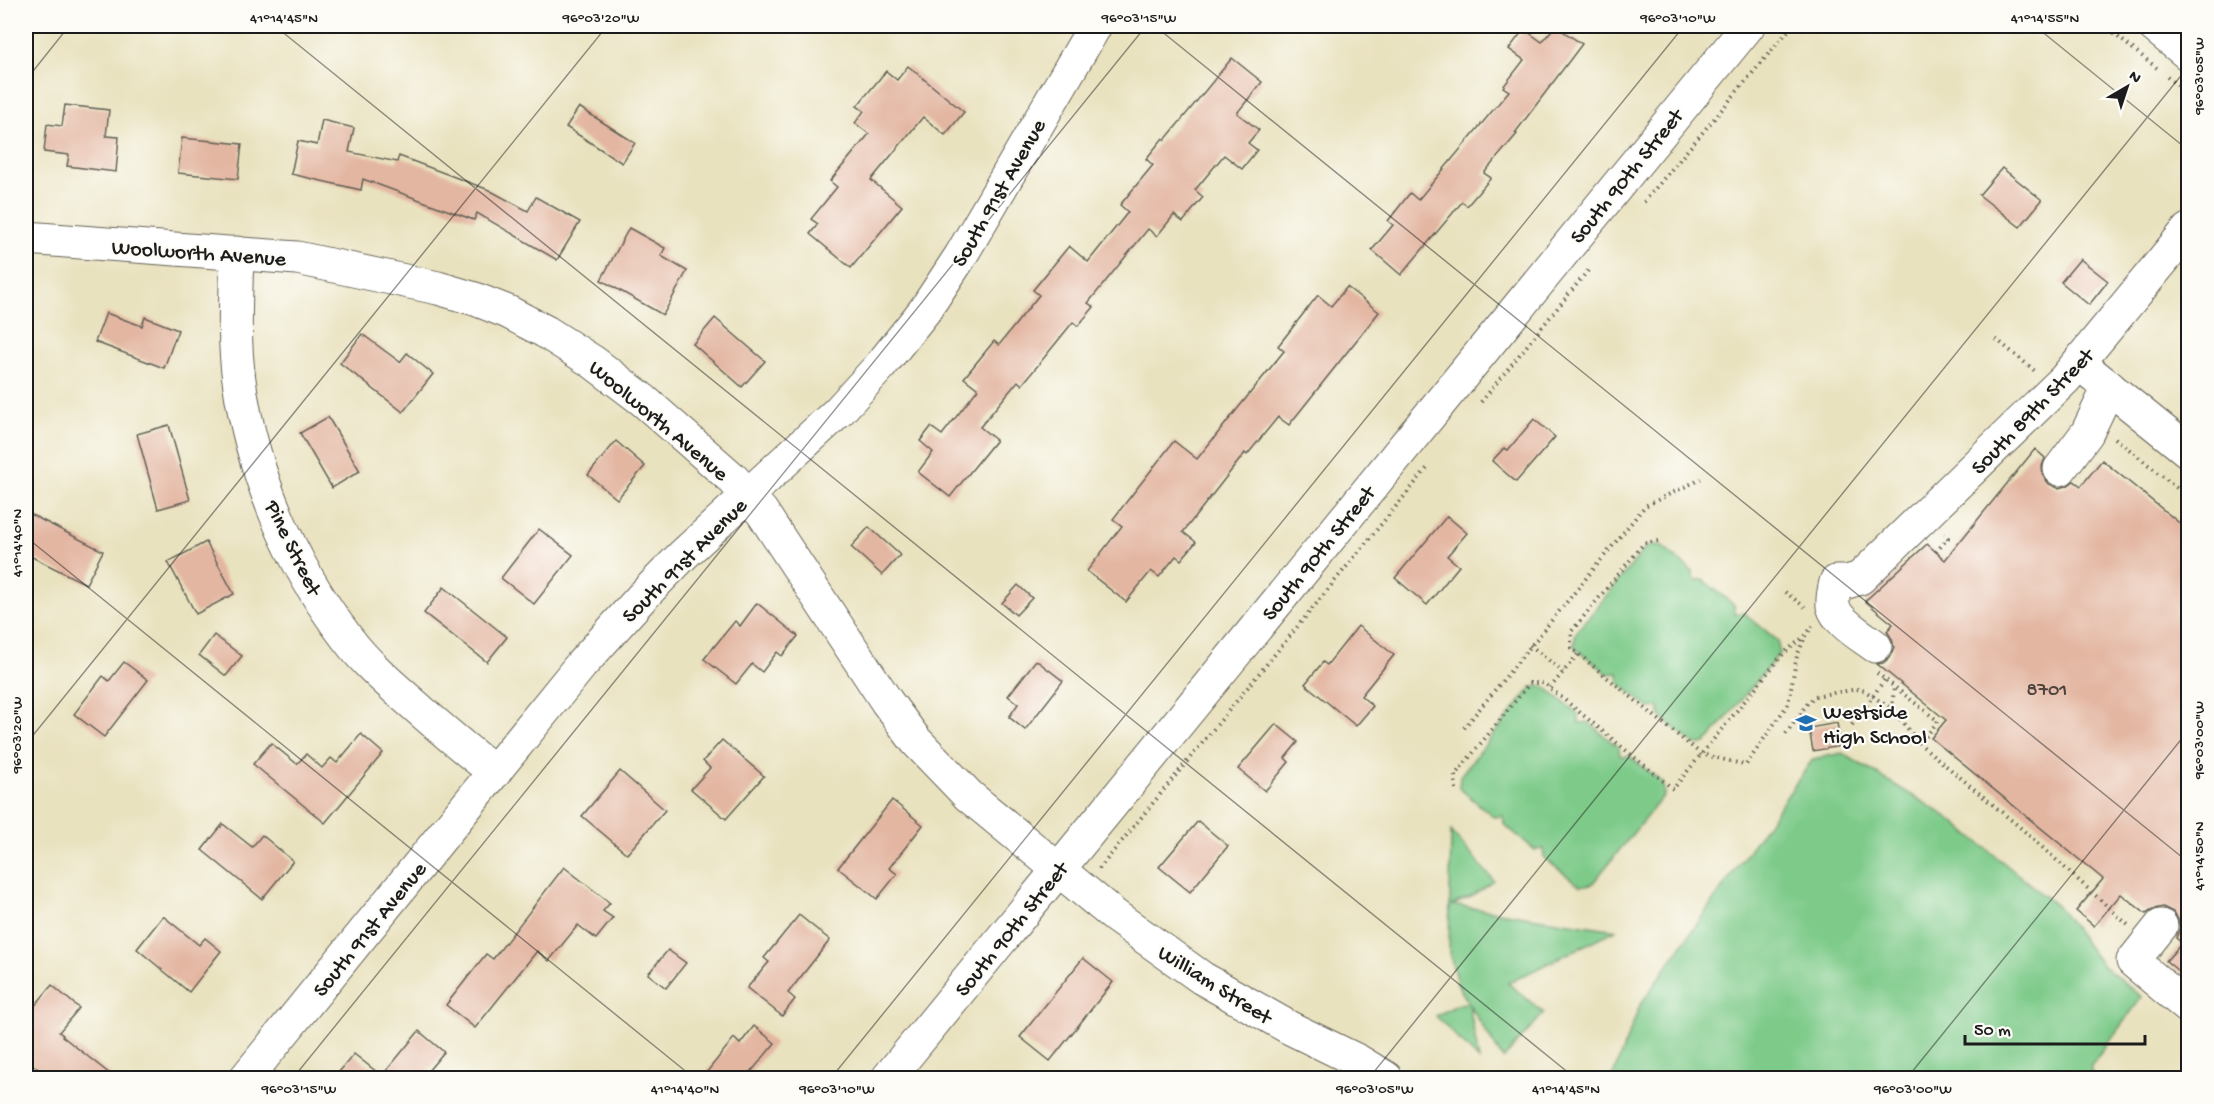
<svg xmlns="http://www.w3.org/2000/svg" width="2214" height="1104" font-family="'Gochi Hand',sans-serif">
<rect width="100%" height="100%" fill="#fdfcf7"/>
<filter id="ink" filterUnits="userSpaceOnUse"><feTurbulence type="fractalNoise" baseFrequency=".0167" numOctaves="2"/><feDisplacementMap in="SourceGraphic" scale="12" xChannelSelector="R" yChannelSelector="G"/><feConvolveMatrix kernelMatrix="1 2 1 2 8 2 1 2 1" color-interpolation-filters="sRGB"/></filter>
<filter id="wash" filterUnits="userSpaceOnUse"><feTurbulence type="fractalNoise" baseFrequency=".008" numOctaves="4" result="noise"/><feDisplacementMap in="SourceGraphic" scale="24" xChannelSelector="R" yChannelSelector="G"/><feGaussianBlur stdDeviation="1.35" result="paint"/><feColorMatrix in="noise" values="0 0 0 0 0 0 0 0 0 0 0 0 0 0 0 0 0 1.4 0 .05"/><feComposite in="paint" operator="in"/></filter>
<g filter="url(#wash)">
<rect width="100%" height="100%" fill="#e9e2bf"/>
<g fill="#7dca89" stroke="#4c7352" stroke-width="1.5">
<polygon points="1660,545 1693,572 1694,581 1703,580 1734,605 1735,614 1744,613 1778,641 1779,654 1706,743 1695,745 1660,716 1659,707 1649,708 1619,683 1618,673 1608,674 1574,647 1575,634 1647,546"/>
<polygon points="1544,686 1578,714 1579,723 1588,722 1619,748 1620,756 1629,756 1663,783 1664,795 1592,884 1580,886 1544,858 1543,849 1535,850 1504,824 1503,816 1494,817 1459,788 1460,776 1532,687"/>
<polygon points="1842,753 1948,817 2060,909 2103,966 2142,997 2091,1066 2094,1078 1612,1078 1640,1005 1813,759"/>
<polygon points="1451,831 1494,881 1473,896 1452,905 1616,930 1508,983 1544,1013 1503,1059 1469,1004 1479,1060 1436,1016 1457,1005 1468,1002 1457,984 1449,950"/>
</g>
<g id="blocks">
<g fill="#e3b6a1">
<polygon points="1555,26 1582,44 1515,133 1517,134 1484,173 1491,178 1467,206 1462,202 1401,275 1372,250 1393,225 1388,221 1410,193 1418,200 1509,91 1503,87 1524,60 1509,49 1524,29 1542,42"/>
<polygon points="1232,58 1262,82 1237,113 1259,130 1248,143 1257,150 1242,169 1224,155 1195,190 1203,197 1183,222 1174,215 1157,236 1148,229 1088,303 1094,307 1078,326 1073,322 1022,385 1018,381 980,427 996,440 950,497 918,472 933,452 920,441 931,427 942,435 978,389 964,378 994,341 999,345 1039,295 1033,290 1069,246 1088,262 1128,212 1120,205 1153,165 1146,159 1163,138 1165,140"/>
<polygon points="908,66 964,112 945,135 923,117 871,180 902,206 851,268 810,234 818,224 811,219 837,187 830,181 869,134 855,123 864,111 857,106 886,71 897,80"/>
<polygon points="65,105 109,110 106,136 119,137 116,172 67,166 69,155 44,152 47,124 62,126"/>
<polygon points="579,107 635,143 622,163 566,127"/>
<polygon points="322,120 354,128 349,152 397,162 399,156 489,190 528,211 536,197 580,222 557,260 477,213 474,220 363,179 361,190 291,174 298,141 317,145"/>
<polygon points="182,138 242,144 238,179 178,173"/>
<polygon points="2002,168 2042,200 2020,227 1979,195"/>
<polygon points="629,228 665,248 661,256 687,271 663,315 601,280"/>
<polygon points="2080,259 2108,281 2089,305 2061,282"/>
<polygon points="1347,287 1379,312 1289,425 1278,417 1247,455 1245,453 1183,532 1196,542 1181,560 1176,556 1159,577 1151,571 1126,602 1087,571 1122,526 1113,519 1174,441 1197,459 1284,351 1278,346 1318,295 1331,306"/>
<polygon points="106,313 142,326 145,317 178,330 164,368 95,342"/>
<polygon points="715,318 765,361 742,387 693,344"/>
<polygon points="362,334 400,362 407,353 433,374 403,412 340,363"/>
<polygon points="328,417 360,471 332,488 300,433"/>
<polygon points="1534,419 1555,437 1516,482 1492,461 1504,448 1508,450"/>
<polygon points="169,425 190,500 158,509 137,434"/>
<polygon points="616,441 645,466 617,499 588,475"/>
<polygon points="2035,449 2045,458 2042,466 2043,476 2049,484 2058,488 2067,486 2074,481 2081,486 2102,460 2188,530 2188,979 2166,961 2182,943 2176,938 2180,928 2178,919 2173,912 2163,907 2154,909 2146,914 2121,894 2094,926 2076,911 2103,879 1931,738 1946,720 1877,664 1883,663 1890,657 1894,647 1892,639 1887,631 1893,624 1865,601 1927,544 1945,560"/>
<polygon points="26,512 103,551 86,584 26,554"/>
<polygon points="1447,516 1467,533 1447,556 1459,566 1427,605 1395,578"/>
<polygon points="869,527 900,555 882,575 851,547"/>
<polygon points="539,529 573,555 534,604 501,578"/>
<polygon points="206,542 234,594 196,614 168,562"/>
<polygon points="1018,585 1032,598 1016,615 1002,603"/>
<polygon points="444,587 507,637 487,662 424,613"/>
<polygon points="757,603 798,636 782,656 777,652 762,672 752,664 736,684 704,659 735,621 740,626"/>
<polygon points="1358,626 1394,655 1361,696 1373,706 1356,726 1305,684 1323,662 1327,665"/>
<polygon points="214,635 242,656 226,676 199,655"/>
<polygon points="1036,660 1063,681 1025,730 1009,717 1018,704 1008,696"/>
<polygon points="124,662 148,680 104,737 74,714 103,676 109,681"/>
<polygon points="1837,723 1841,746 1813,751 1809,728"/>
<polygon points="1276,724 1298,742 1285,758 1289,762 1265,791 1238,769"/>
<polygon points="361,734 383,753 325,823 253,764 271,743 297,764 306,754 322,768 331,758 337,763"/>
<polygon points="722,740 764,776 726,819 691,789 710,768 703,761"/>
<polygon points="620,771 665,810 627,854 582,816"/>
<polygon points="892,800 923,825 889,868 897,874 877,899 838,868"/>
<polygon points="1198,821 1228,846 1190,892 1159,867"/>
<polygon points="223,824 252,847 262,835 293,861 262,899 202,850"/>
<polygon points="564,867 610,903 603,911 613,918 596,939 578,925 549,961 537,951 475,1028 446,1005 486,954 493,959"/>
<polygon points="799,915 830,940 788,993 795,999 782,1016 747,988 769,962 764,958"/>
<polygon points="163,916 199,945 205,938 221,951 189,992 137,949"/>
<polygon points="668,950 686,963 666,988 648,974"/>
<polygon points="1083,958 1113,982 1050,1061 1020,1037"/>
<polygon points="52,985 79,1008 59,1032 63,1035 62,1036 115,1078 49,1078 26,1059 26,1002 33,1008"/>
<polygon points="754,1026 775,1043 746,1078 702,1078 734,1038 740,1044"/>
<polygon points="419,1031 444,1052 422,1078 334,1078 354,1054 382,1076"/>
</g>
</g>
</g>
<g filter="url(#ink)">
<use href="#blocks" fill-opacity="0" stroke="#646155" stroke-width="1.5"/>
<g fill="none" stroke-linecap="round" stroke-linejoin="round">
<g stroke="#646155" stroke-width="35">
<g id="minor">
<polyline points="26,238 297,258 438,288 475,299 508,312 546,332 593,362 643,400 733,479 762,512 887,702 916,741 969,796 1115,916 1202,978 1290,1028 1358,1061 1386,1078"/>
<path d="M237,253c-1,42 -4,85 2,127 13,93 51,183 108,258 21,28 48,50 74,73 24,21 48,42 74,61"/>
<polyline points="2080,364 2188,451"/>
<polyline points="2060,469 2087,433 2109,387"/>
<path d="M1875,646c-13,-10 -38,-24 -42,-40 -1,-8 1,-16 3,-24h11l13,-4 205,-199 123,-149"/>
<polyline points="2161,926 2133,961 2188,1007"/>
<polyline points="246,1078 581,665 642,597 683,555 839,411 881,365 925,310 960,257 1095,26"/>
</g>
</g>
<g stroke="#646155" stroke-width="35">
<g id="major">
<polyline points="2154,26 2188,54"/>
<polyline points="888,1078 1748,26"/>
</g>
</g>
<g stroke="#646155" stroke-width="4" stroke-dasharray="1.5 4.5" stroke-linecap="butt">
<polyline points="2104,26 2157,68"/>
<polyline points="2167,77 2188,94"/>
<polyline points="1644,202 1792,26"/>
<polyline points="1996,339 2035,371"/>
<polyline points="1481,402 1590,268"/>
<polyline points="2115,438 2188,497"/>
<polyline points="2188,530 2188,529"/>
<polyline points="1658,541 1644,543 1571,632 1571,648 1701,754 1746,765 1788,704 1797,656 1805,637"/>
<polyline points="1936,552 1948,538 1944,534"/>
<polyline points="1785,592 1805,607"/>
<polyline points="1530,645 1563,672"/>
<polyline points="1877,673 1938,721 1920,744"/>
<polyline points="1550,688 1578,654"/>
<polyline points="1892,709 1894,687"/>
<polyline points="1852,725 1885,679"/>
<polyline points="1464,728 1645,506 1701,479"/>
<polyline points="1786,734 1807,704 1815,696 1858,689 1865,691 1892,709 1920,744 2022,829 2128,925"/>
<polyline points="1456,789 1455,775 1530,683 1544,683 1673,789 1783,654 1805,636 1813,626"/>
<polyline points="1099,869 1429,466"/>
<polyline points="2175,1078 2188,1073"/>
</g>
<use href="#minor" stroke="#fff" stroke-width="33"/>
<use href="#major" stroke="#fff" stroke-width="33"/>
</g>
</g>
<path fill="none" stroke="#1c1c1c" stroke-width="1.5" stroke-opacity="0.45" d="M275,26l1300,1052M1155,26l1033,836M2035,26l153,124M26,80l43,-54M26,537l668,541M26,744l581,-718M293,1078l853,-1052M831,1078l853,-1052M1369,1078l819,-1011M1907,1078l281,-347"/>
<defs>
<g id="school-bare" transform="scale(1.62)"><path d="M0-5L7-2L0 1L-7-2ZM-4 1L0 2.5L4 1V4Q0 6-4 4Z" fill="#1f6fb2" stroke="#fdfcf7" stroke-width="2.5" paint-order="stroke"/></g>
</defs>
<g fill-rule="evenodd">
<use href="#school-bare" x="1806" y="723"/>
</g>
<g text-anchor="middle" stroke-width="4.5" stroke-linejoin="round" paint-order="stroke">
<g font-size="20" fill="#4e423d">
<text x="2047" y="695">8701</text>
</g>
<g font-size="22" fill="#1c1c1c" stroke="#fdfcf7">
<text transform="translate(1625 175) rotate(-51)" y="8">South 90th Street</text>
<text transform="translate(997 192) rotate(-60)" y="8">South 91st Avenue</text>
<text transform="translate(199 251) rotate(4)" y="8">Woolworth Avenue</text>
<text transform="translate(2031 410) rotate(-46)" y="8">South 89th Street</text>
<text transform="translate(660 419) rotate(40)" y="8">Woolworth Avenue</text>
<text transform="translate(295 547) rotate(64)" y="8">Pine Street</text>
<text transform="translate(1317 552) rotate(-51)" y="8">South 90th Street</text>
<text transform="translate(683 559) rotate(-45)" y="8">South 91st Avenue</text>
<text transform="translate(368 928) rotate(-51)" y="8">South 91st Avenue</text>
<text transform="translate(1010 928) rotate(-51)" y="8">South 90th Street</text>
<text transform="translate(1216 983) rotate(32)" y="8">William Street</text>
</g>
<g font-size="22" fill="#1c1c1c" stroke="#fdfcf7" text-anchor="start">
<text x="1823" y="718">Westside<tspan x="1823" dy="25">High School</tspan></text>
</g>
</g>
<rect width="2214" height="1104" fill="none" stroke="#fdfcf7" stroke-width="66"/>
<g transform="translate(2127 87) rotate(39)" stroke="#fdfcf7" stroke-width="4.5" paint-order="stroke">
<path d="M0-4.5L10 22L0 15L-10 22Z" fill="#1c1c1c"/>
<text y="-9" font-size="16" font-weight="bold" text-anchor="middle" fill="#1c1c1c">N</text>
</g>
<path d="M1965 1035v9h180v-9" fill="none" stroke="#1c1c1c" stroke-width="3"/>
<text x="1974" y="1035" font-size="18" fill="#1c1c1c" stroke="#fdfcf7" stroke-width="4.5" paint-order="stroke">50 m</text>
<rect x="33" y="33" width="2148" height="1038" fill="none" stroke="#1c1c1c" stroke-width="2"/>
<g font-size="15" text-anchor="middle" fill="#1c1c1c">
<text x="284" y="22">41°14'45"N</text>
<text x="601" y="22">96°03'20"W</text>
<text x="1139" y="22">96°03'15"W</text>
<text x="1678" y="22">96°03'10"W</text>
<text x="2045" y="22">41°14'55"N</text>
<text transform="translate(2198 76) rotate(-90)" y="5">96°03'05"W</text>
<text transform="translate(16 543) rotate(-90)" y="5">41°14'40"N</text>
<text transform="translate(16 735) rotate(-90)" y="5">96°03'20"W</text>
<text transform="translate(2198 740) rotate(-90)" y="5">96°03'00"W</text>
<text transform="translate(2198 856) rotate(-90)" y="5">41°14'50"N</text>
<text x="299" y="1093">96°03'15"W</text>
<text x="685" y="1093">41°14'40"N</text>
<text x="837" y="1093">96°03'10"W</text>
<text x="1375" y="1093">96°03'05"W</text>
<text x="1566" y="1093">41°14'45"N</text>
<text x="1913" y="1093">96°03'00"W</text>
</g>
</svg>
